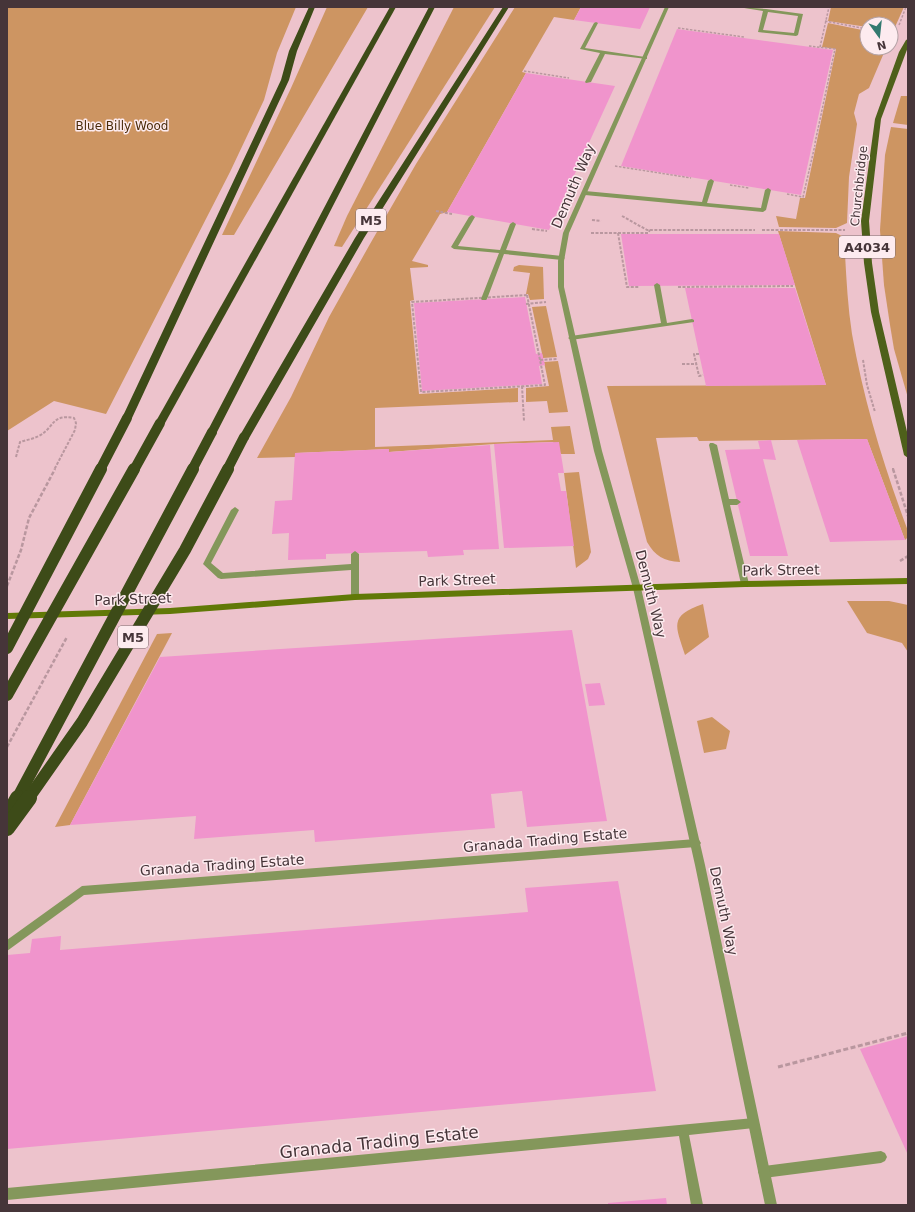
<svg xmlns="http://www.w3.org/2000/svg" width="915" height="1212" font-family="'DejaVu Sans',sans-serif">
<rect width="100%" height="100%" fill="#edc3cc"/>
<g fill="#cd9562">
<polygon points="7,7 296,7 277,53 264,100 230,172 106,414 54,401 7,431"/>
<polygon points="327,7 368,7 234,235 222,235 291,88"/>
<polygon points="454,7 495,7 342,247 334,246 347,216"/>
<polygon points="515,7 581,7 574,20 554,17 522,72 526,73 447,212 440,214 412,261 428,265 428,267 410,268 414,300 410,301 419,394 518,388 518,402 375,408 375,447 553,440 551,427 570,426 575,454 561,454 553,442 494,444 389,452 389,449 295,453 295,457 257,458 291,397 329,317 370,244 416,164"/>
<polygon points="831,7 904,7 895,27 891,28 891,24 867,24 867,27 828,21"/>
<polygon points="828,23 867,31 867,48 886,48 869,88 859,94 854,113 857,124 849,177 847,223 836,228 779,227 776,216 796,219 800,198 805,198 836,49 822,47"/>
<polygon points="901,96 908,96 908,125 893,123"/>
<polygon points="891,127 908,129 908,398 894,349 890,325 884,285 880,230 885,155"/>
<path d="M778,231l58,2 8,4c2,32 3,65 8,97 12,68 32,133 56,197v6l-3,3 -38,-101 -168,2 -2,-4 -41,1 24,124c-16,-1 -25,-6 -33,-20l-40,-156 219,-1z"/>
<polygon points="519,265 543,267 544,299 530,300 528,294 526,294 530,273 513,271 514,267"/>
<polygon points="546,306 557,357 543,358 532,307"/>
<polygon points="558,361 568,412 549,413 547,401 526,402 526,388 549,386 544,362"/>
<polygon points="579,472 591,552 588,559 576,568 564,473"/>
<polygon points="847,601 889,601 908,605 908,652 902,643 867,633"/>
<path d="M703,604l6,33 -24,18c-9,-29 -17,-39 18,-51z"/>
<polygon points="172,633 70,825 55,827 157,634"/>
<polygon points="712,717 730,731 726,749 704,753 697,721"/>
</g>
<g fill="#f094cc">
<polygon points="581,7 650,7 640,29 574,20"/>
<polygon points="677,29 833,50 801,195 621,166"/>
<polygon points="526,73 615,86 549,230 447,212"/>
<polygon points="621,234 779,234 795,285 629,286"/>
<polygon points="685,288 795,288 826,385 706,386"/>
<polygon points="525,297 536,354 542,353 545,365 539,366 542,384 422,391 414,303"/>
<polygon points="867,439 905,540 830,542 797,440"/>
<polygon points="771,440 776,460 763,459 788,556 750,556 725,450 760,449 758,441"/>
<polygon points="559,442 564,473 558,473 561,491 566,491 574,546 504,548 494,444"/>
<polygon points="490,445 499,549 463,550 464,555 428,557 427,551 326,554 326,559 288,560 289,533 272,534 275,501 292,500 295,453 389,449 389,452"/>
<polygon points="572,630 607,821 527,827 522,791 491,794 495,828 315,842 314,830 194,839 196,816 70,825 160,657"/>
<polygon points="600,683 605,705 589,706 585,684"/>
<polygon points="618,881 656,1091 7,1149 7,955 30,953 32,939 61,936 60,950 528,912 525,888"/>
<polygon points="908,1036 908,1155 860,1049"/>
<polygon points="666,1198 667,1205 608,1205 608,1203"/>
</g>
<g fill="none" stroke-linecap="round" stroke-linejoin="round">
<g stroke="#b9979f" stroke-width="1.5" stroke-dasharray="2.5 1.5" stroke-linecap="butt">
<polyline points="825,21 867,29"/>
<polyline points="899,25 906,7"/>
<polyline points="678,28 744,37"/>
<polyline points="809,46 835,49 815,143"/>
<polyline points="820,47 829,7"/>
<polyline points="524,71 569,78"/>
<polyline points="615,166 691,178"/>
<polyline points="730,185 749,188"/>
<polyline points="787,194 803,197 815,145"/>
</g>
<g stroke="#b9979f" stroke-width="2" stroke-dasharray="3 1.5" stroke-linecap="butt">
<polyline points="436,211 452,214"/>
<polyline points="622,216 647,230 755,230"/>
<polyline points="592,220 601,221"/>
<polyline points="532,229 547,231"/>
<polyline points="762,230 845,230"/>
<polyline points="591,233 648,233 650,230"/>
<polyline points="618,233 627,287 639,287"/>
<polyline points="678,287 793,286"/>
<polygon points="527,295 545,385 421,392 412,302"/>
<polyline points="526,304 546,302"/>
<polyline points="699,354 694,354 699,376 703,375"/>
<polyline points="540,360 557,359"/>
<polyline points="863,360 867,385 875,412"/>
<polyline points="682,364 697,364"/>
<polyline points="522,386 524,421"/>
<path d="M16,457l4,-15c6,-2 13,-3 19,-6 16,-9 12,-22 35,-18l2,5 -1,7 -21,40"/>
<polyline points="893,468 893,470"/>
</g>
<g stroke="#b9979f" stroke-width="2.5" stroke-dasharray="4 2" stroke-linecap="butt">
<polyline points="893,469 908,516"/>
<polyline points="900,561 908,556"/>
<polyline points="7,586 21,550 29,518 55,469"/>
<polyline points="7,747 67,637"/>
</g>
<polyline stroke="#b9979f" stroke-width="3" stroke-dasharray="5 2.5" stroke-linecap="butt" points="778,1067 908,1033"/>
<g fill="#84975b" fill-rule="evenodd">
<path d="M738,7l28,2 37,5 -5,21 -2,1 -38,-4 5,-21zM768,12l30,4 -4,17 -31,-3z"/>
<polygon points="596,22 598,23 585,48 645,57 647,57 647,59 605,54 591,82 586,83 585,82 600,53 580,49 594,23"/>
<polygon points="711,179 714,181 707,203 761,208 765,190 768,188 771,190 766,210 763,212 585,195 582,193 585,191 702,202 708,181"/>
<polygon points="472,215 475,217 458,246 500,250 510,224 513,222 516,224 506,250 562,256 565,258 562,260 504,254 487,299 486,300 482,300 481,299 499,253 454,249 451,247 469,217"/>
<polygon points="657,283 660,285 667,323 692,319 694,320 694,322 571,340 568,338 571,336 661,323 654,285"/>
<polygon points="710,443 713,443 717,445 729,499 737,499 741,502 737,505 730,505 749,584 745,587 741,584 709,445"/>
<polygon points="235,507 239,510 211,563 223,573 351,564 351,554 355,551 359,554 359,597 358,599 352,599 351,597 351,570 221,579 218,578 203,564 231,510"/>
<polygon points="696,839 699,840 701,843 699,846 696,847 84,895 7,951 7,940 82,886"/>
<polygon points="754,1118 758,1119 759,1123 758,1127 754,1128 689,1135 703,1205 691,1205 679,1136 7,1200 7,1188"/>
<polygon points="881,1151 885,1153 887,1157 885,1161 881,1163 764,1178 760,1176 758,1172 760,1168 764,1166"/>
</g>
<polygon fill="#84975b" fill-rule="evenodd" points="665,7 669,7 569,233 564,261 564,287 602,451 641,588 705,865 777,1205 765,1205 695,865 633,588 594,451 558,287 558,261 563,233"/>
<polygon fill="#617907" fill-rule="evenodd" points="908,578 908,584 745,587 355,600 170,614 7,619 7,613 170,608 355,594 745,581"/>
<polygon fill="#4e601a" fill-rule="evenodd" points="908,39 908,47 881,119 869,221 872,263 879,312 908,436 908,458 904,455 871,312 864,263 861,221 875,119 899,52 906,40"/>
<g fill="#3d4b18" fill-rule="evenodd">
<polygon points="309,7 315,7 297,51 289,80 132,418 127,422 123,421 122,418 281,80 289,51"/>
<polygon points="390,7 396,7 165,423 160,427 156,426 155,423"/>
<polygon points="429,7 435,7 217,432 216,435 208,435 207,432"/>
<polygon points="503,7 509,7 364,238 248,440 240,440 239,437 355,238"/>
</g>
<g stroke="#3d4b18" stroke-width="10">
<polyline points="100,470 127,418"/>
<polyline points="134,470 160,423"/>
<polyline points="192,470 212,432"/>
<polyline points="227,470 244,437"/>
</g>
<g stroke="#3d4b18" stroke-width="12">
<polyline points="7,648 101,469"/>
<polyline points="7,695 134,469"/>
<polyline points="17,799 193,469"/>
<polyline points="28,799 82,722 185,550 228,469"/>
</g>
<g stroke="#3d4b18" stroke-width="16">
<polyline points="8,816 18,798"/>
<polyline points="7,828 29,798"/>
</g>
</g>
<g text-anchor="middle" stroke-width="3" stroke-linejoin="round" paint-order="stroke">
<g font-size="12" fill="#4b2c0b" stroke="#fdebef">
<text x="122" y="130">Blue Billy Wood</text>
</g>
<g font-size="12" fill="#463539" stroke="#fdebef">
<text transform="translate(859 186) rotate(-84)" y="4">Churchbridge</text>
</g>
<g fill="#fdebef" stroke="#7d6c70" stroke-width="1">
<rect x="356" y="209" width="30" height="22" rx="3"/>
<rect x="839" y="236" width="56" height="22" rx="3"/>
<rect x="118" y="626" width="30" height="22" rx="3"/>
</g>
<g font-size="13" font-weight="bold" fill="#463539">
<text x="371" y="225">M5</text>
<text x="867" y="252">A4034</text>
<text x="133" y="642">M5</text>
</g>
<g font-size="14" fill="#463539" stroke="#fdebef">
<text transform="translate(573 186) rotate(-67)" y="5">Demuth Way</text>
<text transform="translate(781 570) rotate(-1)" y="5">Park Street</text>
<text transform="translate(457 580) rotate(-2)" y="5">Park Street</text>
<text transform="translate(651 594) rotate(76)" y="5">Demuth Way</text>
<text transform="translate(133 599) rotate(-2)" y="5">Park Street</text>
<text transform="translate(545 840) rotate(-5)" y="5">Granada Trading Estate</text>
<text transform="translate(222 865) rotate(-4)" y="5">Granada Trading Estate</text>
<text transform="translate(724 911) rotate(78)" y="5">Demuth Way</text>
</g>
<g font-size="17" fill="#463539" stroke="#fdebef">
<text transform="translate(379 1142) rotate(-6)" y="6">Granada Trading Estate</text>
</g>
</g>
<rect width="915" height="1212" fill="none" stroke="#463539" stroke-width="16"/>
<g transform="translate(879 36) rotate(165)"><circle r="19" fill="#fdebef" stroke="#b4a2a6"/>
<path d="M0-3L7 15L0 10L-7 15Z" fill="#347a70"/>
<text y="-6" font-size="11" font-weight="bold" text-anchor="middle" fill="#463539">N</text>
</g>
</svg>
